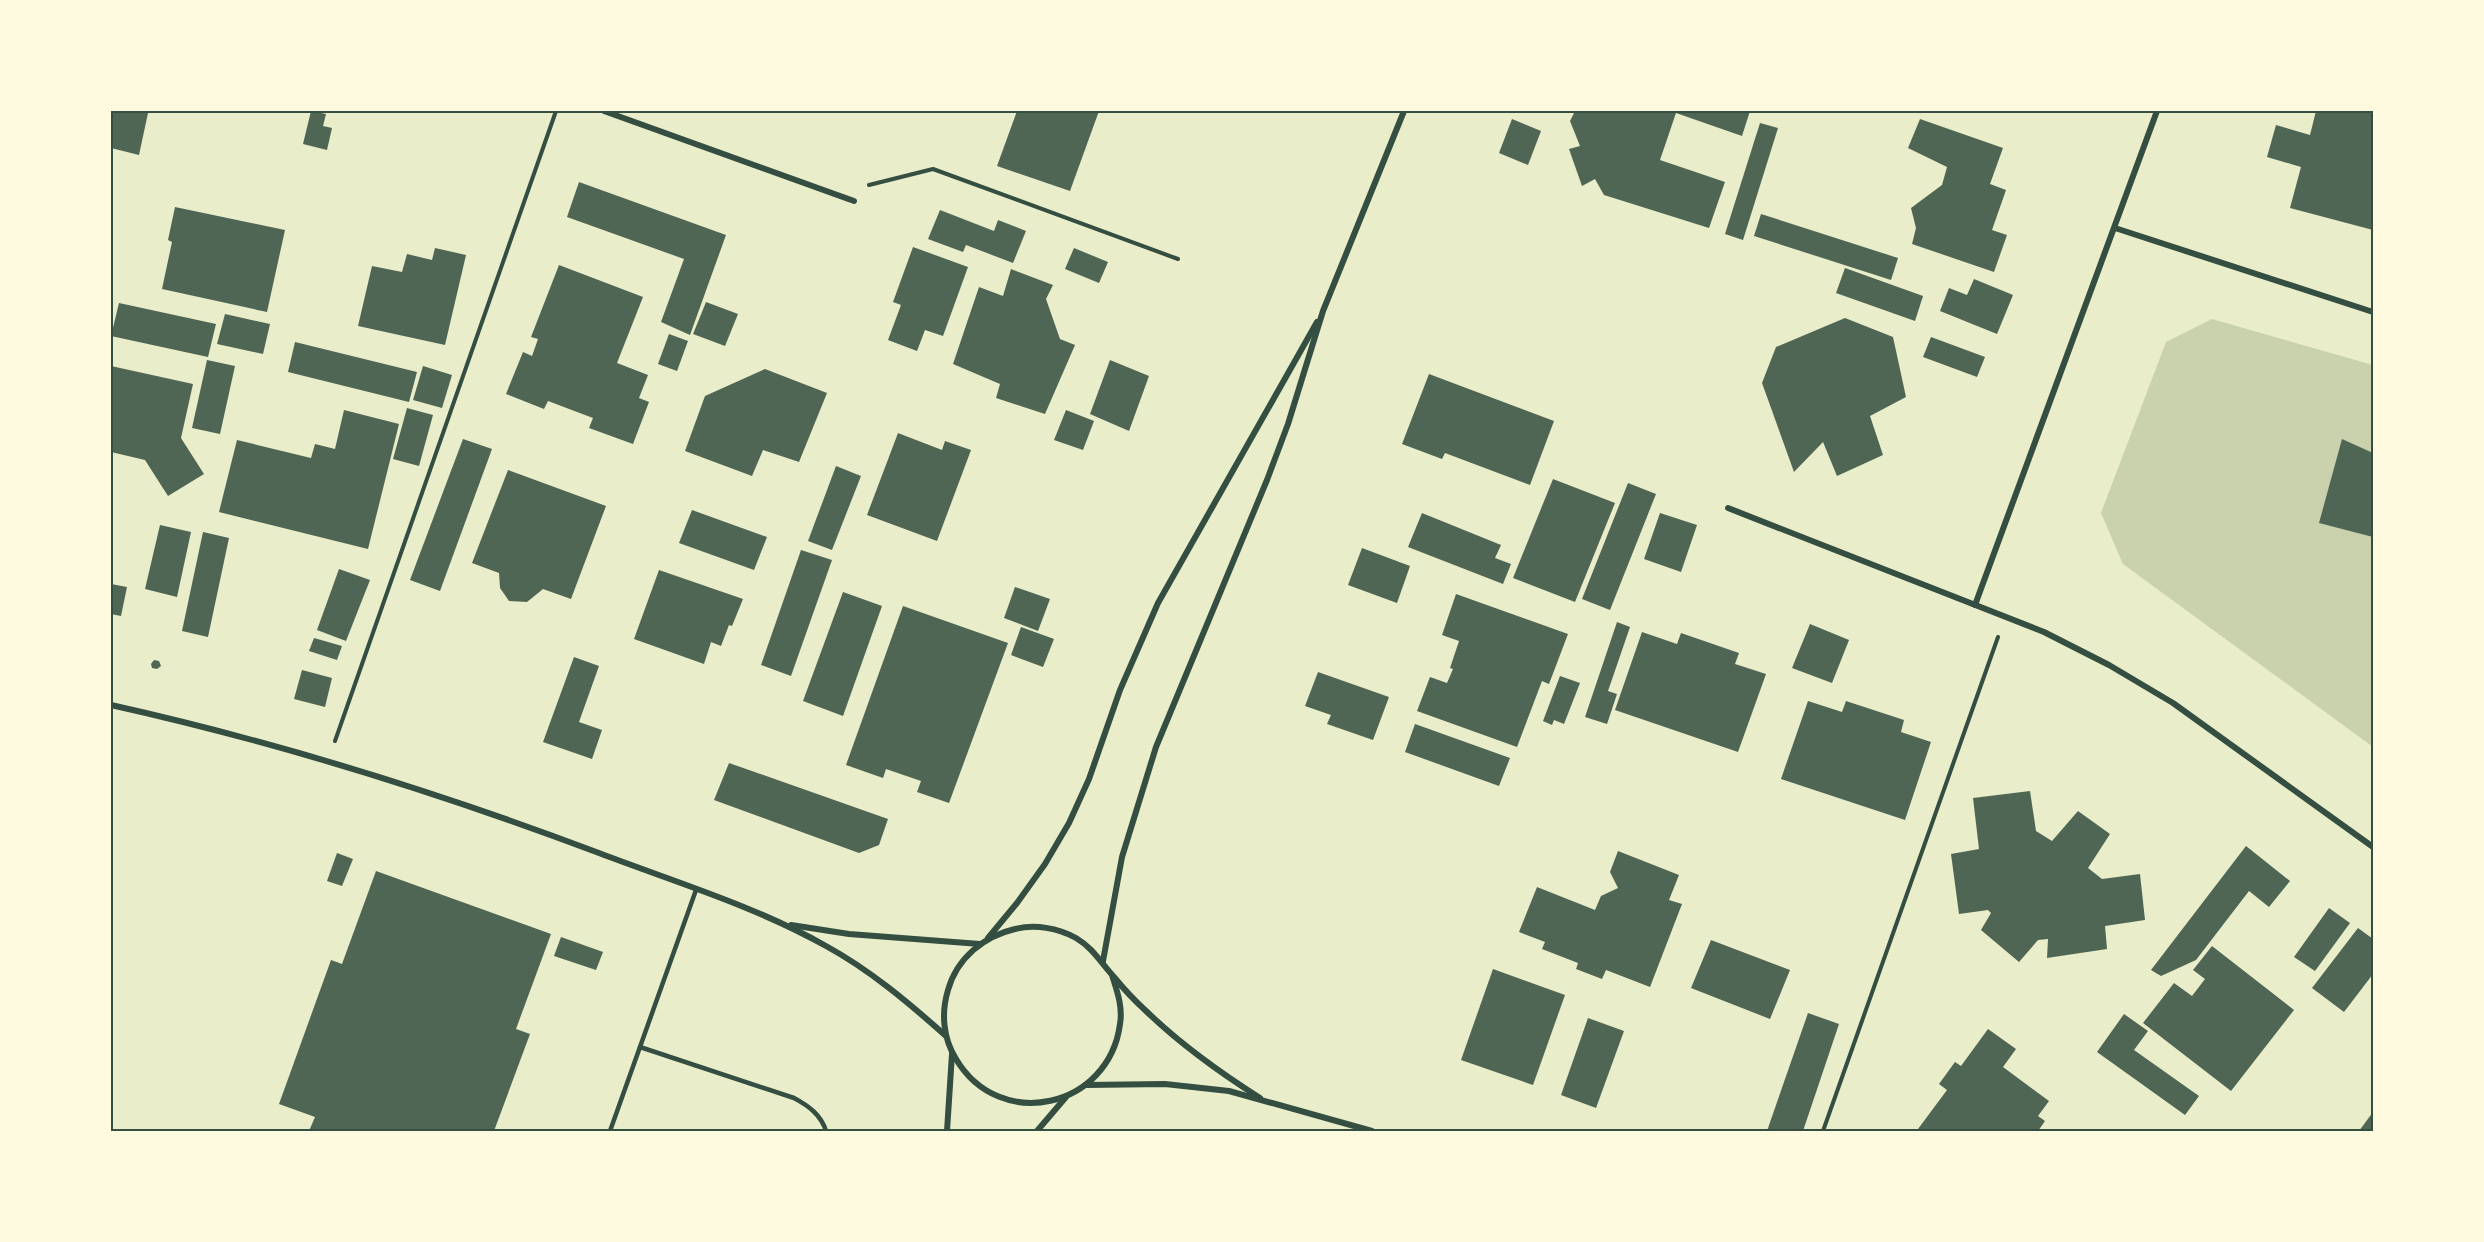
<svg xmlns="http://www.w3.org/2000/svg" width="2484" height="1242" viewBox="0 0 2484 1242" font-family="'Exo 2',sans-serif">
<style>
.green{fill:#cad2ad}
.building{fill:#4f6655}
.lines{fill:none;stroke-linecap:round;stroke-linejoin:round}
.path{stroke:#344e41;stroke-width:4}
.service{stroke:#344e41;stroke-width:4.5}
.minor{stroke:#344e41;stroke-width:6}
.neatline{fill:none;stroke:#344e41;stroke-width:2}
</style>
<rect width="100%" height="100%" fill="#e9edc9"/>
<path class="green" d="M 2212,319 L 2373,365 L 2373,747 L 2123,564 L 2101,513 L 2166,342 Z"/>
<g class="building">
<path d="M 111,111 L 148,113 L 139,155 L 111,148 Z"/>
<path d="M 311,111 L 326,114 L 323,126 L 332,128 L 327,150 L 303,144 Z"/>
<path d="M 1017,111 L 1099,111 L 1070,191 L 997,166 Z"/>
<path d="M 1575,111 L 1750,111 L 1742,136 L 1676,113 L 1660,160 L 1725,182 L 1709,228 L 1604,195 L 1595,179 L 1582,186 L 1569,149 L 1580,146 L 1570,121 Z"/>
<path d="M 2316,111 L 2373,111 L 2373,230 L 2290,208 L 2301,167 L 2267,157 L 2276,125 L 2310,135 Z"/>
<path d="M 1512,119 L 1541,131 L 1528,165 L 1499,153 Z"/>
<path d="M 1920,119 L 2003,148 L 1990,184 L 2006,190 L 1992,230 L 2007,235 L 1994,272 L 1912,244 L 1916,228 L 1911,208 L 1942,185 L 1947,167 L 1908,148 Z"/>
<path d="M 1760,123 L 1778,128 L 1743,240 L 1725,234 Z"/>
<path d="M 579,182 L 726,235 L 690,335 L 661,322 L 684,259 L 567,217 Z"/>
<path d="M 175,207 L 285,230 L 267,312 L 162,289 L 172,242 L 168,240 Z"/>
<path d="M 940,210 L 994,231 L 998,220 L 1026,231 L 1013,263 L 966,245 L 963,252 L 928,239 Z"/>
<path d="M 1761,214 L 1898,258 L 1891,280 L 1754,236 Z"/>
<path d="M 913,247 L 968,267 L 943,336 L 925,330 L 917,351 L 888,340 L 901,305 L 893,302 Z"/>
<path d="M 435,248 L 466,255 L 445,345 L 358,326 L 372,266 L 402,272 L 407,254 L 432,260 Z"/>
<path d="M 1074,248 L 1108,262 L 1099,283 L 1065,269 Z"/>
<path d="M 559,265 L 643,297 L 617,363 L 648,375 L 639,398 L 649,402 L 633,444 L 589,428 L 593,418 L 548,401 L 544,409 L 506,394 L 523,352 L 532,356 L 538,339 L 531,337 Z"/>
<path d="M 1845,268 L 1923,296 L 1915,321 L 1836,293 Z"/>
<path d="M 1011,269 L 1053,285 L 1046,299 L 1060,339 L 1075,345 L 1045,414 L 996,398 L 1000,384 L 953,364 L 979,287 L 1003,296 Z"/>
<path d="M 1974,279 L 2013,295 L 1997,334 L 1940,311 L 1949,288 L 1967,295 Z"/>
<path d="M 706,302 L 738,314 L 725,346 L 693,334 Z"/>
<path d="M 119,303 L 216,324 L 208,357 L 111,336 Z"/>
<path d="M 225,314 L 270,324 L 263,354 L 217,344 Z"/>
<path d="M 1845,318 L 1893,337 L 1906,397 L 1870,416 L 1883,455 L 1837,476 L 1823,442 L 1794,472 L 1762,383 L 1776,347 Z"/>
<path d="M 669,334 L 688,341 L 677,371 L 658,364 Z"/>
<path d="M 1931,337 L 1985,357 L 1977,377 L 1923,357 Z"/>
<path d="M 295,342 L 417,372 L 409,402 L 288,372 Z"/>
<path d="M 207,360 L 235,366 L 220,434 L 192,428 Z"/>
<path d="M 1110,360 L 1149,376 L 1129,431 L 1090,414 Z"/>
<path d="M 111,366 L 193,384 L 181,438 L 204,474 L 168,496 L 145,460 L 111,452 Z"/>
<path d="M 423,366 L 452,375 L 442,408 L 413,400 Z"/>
<path d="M 765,369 L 827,393 L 799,462 L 763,450 L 752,476 L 685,451 L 705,396 Z"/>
<path d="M 1429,374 L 1554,421 L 1530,485 L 1445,453 L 1442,459 L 1402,444 Z"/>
<path d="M 407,408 L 433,415 L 419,466 L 393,459 Z"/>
<path d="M 344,410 L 399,424 L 368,549 L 219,512 L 237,440 L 311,458 L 315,444 L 335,449 Z"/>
<path d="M 1066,410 L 1094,421 L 1083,450 L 1054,440 Z"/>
<path d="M 898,433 L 942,450 L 945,441 L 971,450 L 937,541 L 867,515 Z"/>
<path d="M 463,439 L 492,449 L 440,591 L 410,580 Z"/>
<path d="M 2342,439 L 2373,453 L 2373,537 L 2319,523 Z"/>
<path d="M 836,466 L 861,476 L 832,550 L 808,541 Z"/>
<path d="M 508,470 L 606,506 L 571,599 L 543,589 L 527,602 L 509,601 L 500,588 L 499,573 L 472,563 Z"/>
<path d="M 1553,479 L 1615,503 L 1575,602 L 1513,578 Z"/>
<path d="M 1628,483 L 1656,494 L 1610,610 L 1582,599 Z"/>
<path d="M 692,510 L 767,537 L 754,570 L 679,543 Z"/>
<path d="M 1422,513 L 1501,545 L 1495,558 L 1511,564 L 1503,584 L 1408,547 Z"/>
<path d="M 1660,513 L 1697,525 L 1681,572 L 1644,559 Z"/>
<path d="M 160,525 L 191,532 L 177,597 L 145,589 Z"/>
<path d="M 203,532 L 229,538 L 208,637 L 182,631 Z"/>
<path d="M 1362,548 L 1410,566 L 1397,603 L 1348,585 Z"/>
<path d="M 801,550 L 832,560 L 791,676 L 761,665 Z"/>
<path d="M 339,569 L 370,580 L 346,641 L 317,630 Z"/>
<path d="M 659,570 L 743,599 L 732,626 L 729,625 L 721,646 L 711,642 L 704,664 L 634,639 Z"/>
<path d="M 111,584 L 127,587 L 121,616 L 111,614 Z"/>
<path d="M 1015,587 L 1050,599 L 1038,631 L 1004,618 Z"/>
<path d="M 843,592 L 882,606 L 843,716 L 803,701 Z"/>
<path d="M 1456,594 L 1568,634 L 1549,684 L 1542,681 L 1517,747 L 1417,711 L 1430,677 L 1447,683 L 1453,669 L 1450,668 L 1459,641 L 1442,635 Z"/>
<path d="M 903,606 L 1008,643 L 949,803 L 917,792 L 921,781 L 886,769 L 883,778 L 846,765 Z"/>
<path d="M 1617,622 L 1630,627 L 1608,691 L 1617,694 L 1607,724 L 1585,717 Z"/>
<path d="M 1810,624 L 1849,640 L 1832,683 L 1792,668 Z"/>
<path d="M 1021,627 L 1054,639 L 1043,667 L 1011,655 Z"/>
<path d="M 1642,632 L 1677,644 L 1681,633 L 1739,653 L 1735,664 L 1766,674 L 1738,752 L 1615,710 Z"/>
<path d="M 314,638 L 342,646 L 337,660 L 309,651 Z"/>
<path d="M 574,657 L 599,666 L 579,722 L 602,730 L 592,759 L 543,742 Z"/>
<path d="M 154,660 L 159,661 L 161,666 L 157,669 L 152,668 L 151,664 Z"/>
<path d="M 302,670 L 332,678 L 325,707 L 294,699 Z"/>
<path d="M 1318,672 L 1389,697 L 1373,740 L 1327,724 L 1331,715 L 1305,706 Z"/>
<path d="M 1560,676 L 1580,683 L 1564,724 L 1554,720 L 1552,725 L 1543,721 Z"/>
<path d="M 1808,701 L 1842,712 L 1846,701 L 1904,720 L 1901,732 L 1931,742 L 1905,820 L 1781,779 Z"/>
<path d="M 1415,724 L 1510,758 L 1499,786 L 1405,752 Z"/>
<path d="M 729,763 L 888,819 L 879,845 L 859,853 L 714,800 Z"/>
<path d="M 2030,791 L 2036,831 L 2052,841 L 2078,811 L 2110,834 L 2088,868 L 2102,879 L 2140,874 L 2145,920 L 2105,926 L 2107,949 L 2047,958 L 2048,939 L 2038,940 L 2019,962 L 1981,930 L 1991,913 L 1988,910 L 1959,914 L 1951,854 L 1979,849 L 1973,798 Z"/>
<path d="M 2246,846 L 2290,881 L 2269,907 L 2249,891 L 2196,960 L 2161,976 L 2151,970 Z"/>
<path d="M 1618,851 L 1679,875 L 1669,900 L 1682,904 L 1650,987 L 1606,970 L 1602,979 L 1576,969 L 1578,963 L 1542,949 L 1545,942 L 1519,932 L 1537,887 L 1595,910 L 1601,896 L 1618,888 L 1610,872 Z"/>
<path d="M 337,853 L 353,859 L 342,886 L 327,881 Z"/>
<path d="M 376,871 L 551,934 L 516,1029 L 530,1034 L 494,1131 L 309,1131 L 315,1117 L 279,1104 L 331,960 L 342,964 Z"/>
<path d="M 2329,908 L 2350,923 L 2315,971 L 2294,957 Z"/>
<path d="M 2358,928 L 2373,939 L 2373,974 L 2344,1012 L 2312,988 Z"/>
<path d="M 561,937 L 603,952 L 596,970 L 554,956 Z"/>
<path d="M 1711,940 L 1790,970 L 1770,1019 L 1691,988 Z"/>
<path d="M 2212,946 L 2294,1010 L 2231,1091 L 2143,1023 L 2174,983 L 2192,996 L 2205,979 L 2193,970 Z"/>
<path d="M 1493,969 L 1565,995 L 1533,1085 L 1461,1060 Z"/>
<path d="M 1808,1013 L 1839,1024 L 1803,1131 L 1767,1131 Z"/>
<path d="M 2124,1014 L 2148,1031 L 2134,1050 L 2199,1096 L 2185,1115 L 2097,1052 Z"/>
<path d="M 1588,1018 L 1624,1031 L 1596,1108 L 1561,1095 Z"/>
<path d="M 1988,1029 L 2016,1049 L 2003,1067 L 2049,1101 L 2038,1116 L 2045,1121 L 2038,1131 L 1921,1131 L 1918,1129 L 1947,1090 L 1939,1084 L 1955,1062 L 1961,1066 Z"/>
<path d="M 2373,1112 L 2373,1131 L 2359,1131 Z"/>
</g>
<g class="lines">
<g class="path">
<path d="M 869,185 L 933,169 L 1178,259"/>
<path d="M 335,741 L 556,111"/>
<path d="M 1823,1131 L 1998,637"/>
</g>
<g class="service">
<path d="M 640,1047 L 794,1098 C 809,1106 821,1115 826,1131"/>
<path d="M 610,1131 L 696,890"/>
</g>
<g class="minor">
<path d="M 604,111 L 854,201"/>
<path d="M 2115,228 L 2373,312"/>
<path d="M 1728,508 L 2044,632 L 2109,665 L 2173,703 L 2373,847"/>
<path d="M 1975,605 L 2157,111"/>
<path d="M 111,705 C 277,742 440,793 599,853 C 675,882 755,906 826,946 C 870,970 909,1003 946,1036"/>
<path d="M 791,925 L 849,934 L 980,944"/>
<path d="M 988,938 L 1017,903 L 1045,864 L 1069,823 L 1089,779 L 1120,690 L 1158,603 L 1317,322"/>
<path d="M 1103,961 L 1122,857 L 1156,747 L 1267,480 L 1288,424 L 1323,311 L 1404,111"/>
<path d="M 1112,975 C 1117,991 1123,1007 1120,1024 C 1109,1108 1000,1133 956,1059 C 943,1038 941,1013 948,990 C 957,958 984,936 1015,929 C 1035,924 1058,928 1076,938 C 1093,948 1101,963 1114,977 C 1123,988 1134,1000 1145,1010 C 1180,1044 1219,1072 1260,1098"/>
<path d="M 1086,1085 L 1165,1084 L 1229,1091 L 1372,1131"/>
<path d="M 947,1131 L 952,1054"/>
<path d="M 1037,1131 L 1066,1097"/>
</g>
</g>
<rect width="2484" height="1242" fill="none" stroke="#fefae0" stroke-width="225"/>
<rect x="112" y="112" width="2260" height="1018" class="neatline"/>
</svg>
